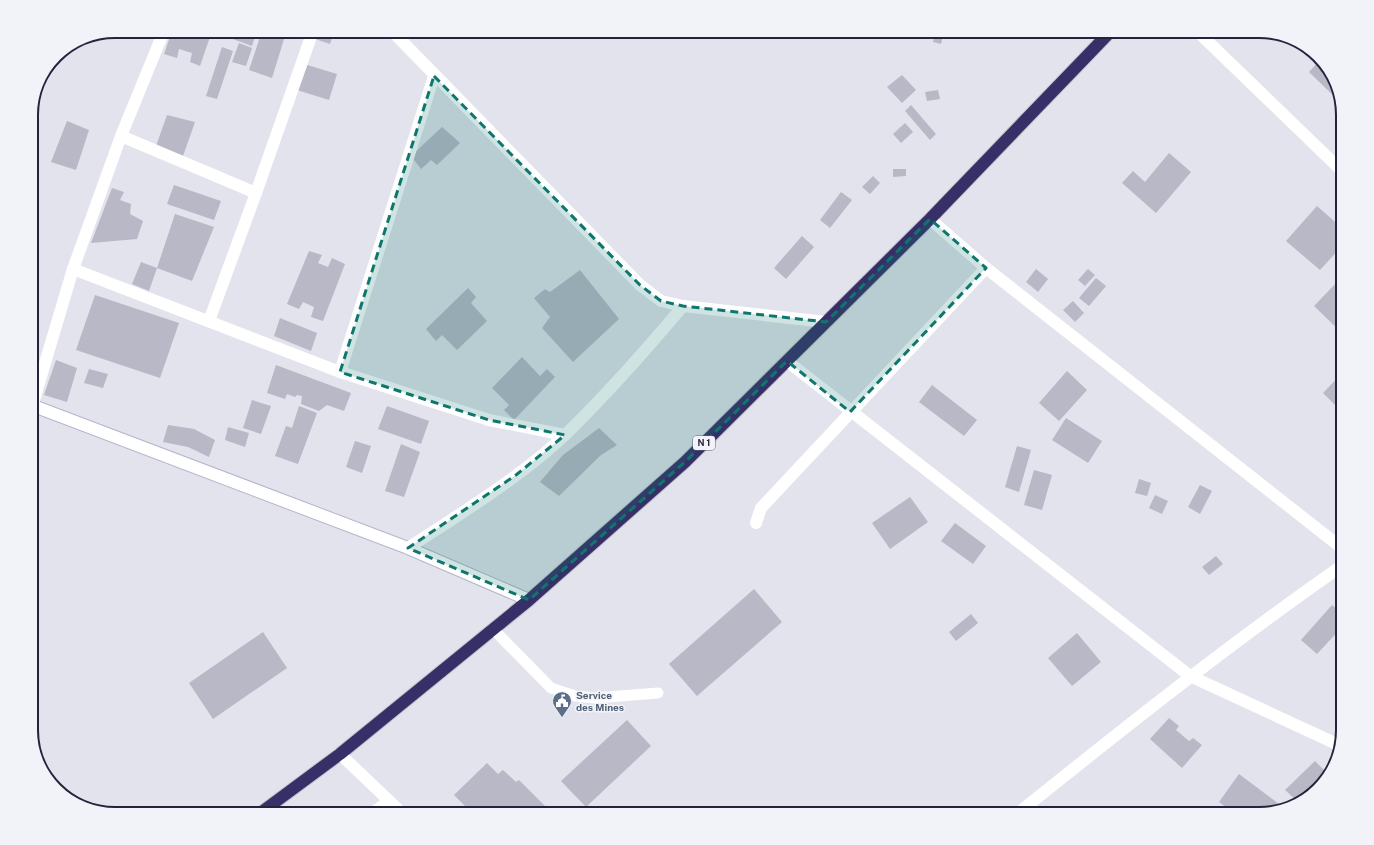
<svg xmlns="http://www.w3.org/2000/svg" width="1374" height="845" viewBox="0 0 1374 845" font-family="'Public Sans',sans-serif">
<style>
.building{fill:#b8b8c6}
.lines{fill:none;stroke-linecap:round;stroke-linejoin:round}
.secondary-casing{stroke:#b5b5cb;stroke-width:14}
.highway-casing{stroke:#c2c1c8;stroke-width:14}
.lane{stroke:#fff;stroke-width:11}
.street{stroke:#fff;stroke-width:12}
.secondary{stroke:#fff;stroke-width:12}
.highway{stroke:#372f68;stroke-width:12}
.marked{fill:#0f766e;fill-opacity:0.2;stroke:#0f766e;stroke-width:3;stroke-dasharray:8 5;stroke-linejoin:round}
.labels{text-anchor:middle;stroke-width:3;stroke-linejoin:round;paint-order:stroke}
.shield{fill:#f2f3f8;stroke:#626174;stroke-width:1}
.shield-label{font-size:9px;font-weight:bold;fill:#24223c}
.service-label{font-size:10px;font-weight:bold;fill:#4e5e75;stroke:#f2f3f8;text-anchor:start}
.rim{fill:none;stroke:#24223c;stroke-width:2}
</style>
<rect width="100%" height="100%" fill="#e2e3ec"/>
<g class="building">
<path d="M 172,31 L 212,31 L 200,66 L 190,62 L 192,53 L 179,49 L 177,58 L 164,54 Z"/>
<path d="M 232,31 L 251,31 L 256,33 L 252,46 L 230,38 Z"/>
<path d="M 262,31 L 285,36 L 272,78 L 249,70 Z"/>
<path d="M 318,31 L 334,31 L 330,44 L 315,39 Z"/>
<path d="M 935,33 L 943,35 L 941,44 L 933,42 Z"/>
<path d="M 239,43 L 252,48 L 246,66 L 232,62 Z"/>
<path d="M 222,47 L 233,51 L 217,99 L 206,96 Z"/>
<path d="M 1319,61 L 1332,73 L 1341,103 L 1309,72 Z"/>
<path d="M 304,64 L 337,74 L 329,100 L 297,90 Z"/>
<path d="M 902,75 L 916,90 L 902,103 L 887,87 Z"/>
<path d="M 938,90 L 940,99 L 927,101 L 925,92 Z"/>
<path d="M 911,105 L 936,134 L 930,140 L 905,111 Z"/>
<path d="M 167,115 L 195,122 L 183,156 L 156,146 Z"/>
<path d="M 67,121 L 89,130 L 76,170 L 51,162 Z"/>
<path d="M 905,123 L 913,132 L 901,143 L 893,134 Z"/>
<path d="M 442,127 L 460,143 L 437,165 L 431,160 L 421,169 L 411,156 Z"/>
<path d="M 1169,153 L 1191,172 L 1156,213 L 1122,183 L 1133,171 L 1145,182 Z"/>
<path d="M 893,169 L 906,169 L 906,176 L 893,177 Z"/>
<path d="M 873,176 L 880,183 L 870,194 L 862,187 Z"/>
<path d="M 174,185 L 221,201 L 214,220 L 167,204 Z"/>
<path d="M 112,188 L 124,192 L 120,200 L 131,204 L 130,214 L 143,221 L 137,239 L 91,243 Z"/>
<path d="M 841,192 L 852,200 L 830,228 L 820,220 Z"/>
<path d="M 1317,206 L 1343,229 L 1343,245 L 1320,270 L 1286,241 Z"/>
<path d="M 175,214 L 214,227 L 192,281 L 157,268 Z"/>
<path d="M 802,236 L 814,247 L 786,279 L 774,268 Z"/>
<path d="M 309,251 L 322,255 L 318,263 L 328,267 L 332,258 L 345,264 L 323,321 L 311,317 L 314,307 L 303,302 L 299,309 L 287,304 Z"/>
<path d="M 141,262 L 157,268 L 149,291 L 132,284 Z"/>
<path d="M 1036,269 L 1048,279 L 1038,292 L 1026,282 Z"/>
<path d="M 1088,269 L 1095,275 L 1085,286 L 1078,280 Z"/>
<path d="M 580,270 L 619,319 L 573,362 L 542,328 L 550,317 L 534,298 L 545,289 L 550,292 Z"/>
<path d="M 1343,276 L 1343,334 L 1314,306 Z"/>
<path d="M 1096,278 L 1106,286 L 1089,306 L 1079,298 Z"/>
<path d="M 468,288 L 476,297 L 471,303 L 487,321 L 457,350 L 442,335 L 436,341 L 426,329 Z"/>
<path d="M 95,295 L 179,323 L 160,378 L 76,350 Z"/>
<path d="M 1073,301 L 1084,313 L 1075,322 L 1063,310 Z"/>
<path d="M 280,318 L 317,333 L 311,351 L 274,336 Z"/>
<path d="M 522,357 L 540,376 L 547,369 L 555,377 L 514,420 L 504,410 L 509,405 L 492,388 Z"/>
<path d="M 56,360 L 77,368 L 67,402 L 44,395 Z"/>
<path d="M 276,365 L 351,393 L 344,411 L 327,405 L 319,411 L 301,404 L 302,396 L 297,395 L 295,397 L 287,394 L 285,399 L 267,393 Z"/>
<path d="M 89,369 L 108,374 L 103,388 L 84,383 Z"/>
<path d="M 1067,371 L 1087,390 L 1059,421 L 1039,403 Z"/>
<path d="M 1343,372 L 1343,413 L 1323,393 Z"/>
<path d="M 932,385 L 977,420 L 964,436 L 919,402 Z"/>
<path d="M 252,400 L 271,406 L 261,434 L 243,428 Z"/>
<path d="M 299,406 L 317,413 L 298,464 L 275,456 L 286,426 L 292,428 Z"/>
<path d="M 387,406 L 429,421 L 421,444 L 378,429 Z"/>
<path d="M 1066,418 L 1102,441 L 1088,463 L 1052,440 Z"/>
<path d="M 168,425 L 194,429 L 215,440 L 209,457 L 188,447 L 163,442 Z"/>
<path d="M 228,427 L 249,433 L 245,447 L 225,440 Z"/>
<path d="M 599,428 L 617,445 L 601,455 L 559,496 L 540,482 L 563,455 Z"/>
<path d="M 355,441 L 371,446 L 362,473 L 346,467 Z"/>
<path d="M 401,444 L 420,452 L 404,497 L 385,491 Z"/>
<path d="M 1017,446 L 1031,450 L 1019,492 L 1005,487 Z"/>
<path d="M 1034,470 L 1052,475 L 1042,510 L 1024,505 Z"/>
<path d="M 1139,479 L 1151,483 L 1147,496 L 1135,493 Z"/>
<path d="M 1200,485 L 1212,491 L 1200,514 L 1188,507 Z"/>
<path d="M 1155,495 L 1168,501 L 1162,514 L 1149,508 Z"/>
<path d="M 910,497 L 928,522 L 890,549 L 872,523 Z"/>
<path d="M 955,523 L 986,546 L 973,564 L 941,541 Z"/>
<path d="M 1216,556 L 1223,564 L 1209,575 L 1202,567 Z"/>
<path d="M 754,589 L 782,622 L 697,696 L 669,664 Z"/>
<path d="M 1332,605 L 1343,615 L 1343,626 L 1317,654 L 1301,640 Z"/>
<path d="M 971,614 L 978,623 L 956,641 L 949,632 Z"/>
<path d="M 263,632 L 287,668 L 213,719 L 189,683 Z"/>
<path d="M 1077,633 L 1101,662 L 1072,686 L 1048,658 Z"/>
<path d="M 1169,718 L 1179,726 L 1176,730 L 1189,741 L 1193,738 L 1202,745 L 1182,768 L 1150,739 Z"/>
<path d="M 627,720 L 651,746 L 586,807 L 561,781 Z"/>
<path d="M 1315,761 L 1329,775 L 1299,803 L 1285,790 Z"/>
<path d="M 487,763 L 498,774 L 503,770 L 516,782 L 519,780 L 553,814 L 473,814 L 454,795 Z"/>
<path d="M 1239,774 L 1279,804 L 1275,810 L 1259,814 L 1235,814 L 1219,802 Z"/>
</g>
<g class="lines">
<g class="secondary-casing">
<path id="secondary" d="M 31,405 L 408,548 L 529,600"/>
</g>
<g class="highway-casing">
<path id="highway" d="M 259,814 L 340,754 L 529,600 L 685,462 L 930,219 L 1111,31"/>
</g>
<path class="lane" d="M 493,629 L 551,688 L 575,696 L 595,698 L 658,693"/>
<g class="street">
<path d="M 392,31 L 640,285 L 661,301 L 683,306 L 826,322"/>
<path d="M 1197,31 L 1343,172"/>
<path d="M 121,136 L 256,193"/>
<path d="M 930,219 L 986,268 L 1343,549"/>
<path d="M 73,269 L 340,372 L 489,420 L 565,435"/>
<path d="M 209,321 L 256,193 L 313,31"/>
<path d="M 787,361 L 1190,676 L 1339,745"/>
<path d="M 340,372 L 434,76"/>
<path d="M 31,410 L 73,269 L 121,136 L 164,31"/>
<path d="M 756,523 L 761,508 L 986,268"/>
<path d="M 408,548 C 460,514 521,477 566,434 C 607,394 646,350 683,306"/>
<path d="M 340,754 L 403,814"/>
<path d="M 371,814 L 389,801"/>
<path d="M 1017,814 C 1124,728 1231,643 1343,565"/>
</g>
<use href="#secondary" class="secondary"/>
<use href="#highway" class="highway"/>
</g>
<path class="marked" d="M 434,76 L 640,285 L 661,301 L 683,306 L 826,322 L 930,219 L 986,268 L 850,412 L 787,361 L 685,462 L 529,600 L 408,548 L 516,475 L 565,435 L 489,420 L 340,372 Z"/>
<defs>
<g id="civic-pin" transform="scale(1)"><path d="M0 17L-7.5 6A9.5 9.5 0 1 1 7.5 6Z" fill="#5c6f8a" stroke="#f2f3f8"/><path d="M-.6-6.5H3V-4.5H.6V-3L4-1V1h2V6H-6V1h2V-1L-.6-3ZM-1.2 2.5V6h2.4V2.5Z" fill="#fff"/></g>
</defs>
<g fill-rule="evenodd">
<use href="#civic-pin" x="562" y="701"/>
</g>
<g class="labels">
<rect class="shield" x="693" y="436" width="22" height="14" rx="3"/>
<g class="shield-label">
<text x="704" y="446">N 1</text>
</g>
<g class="service-label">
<text x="576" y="699">Service<tspan x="576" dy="12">des Mines</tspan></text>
</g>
</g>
<path d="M0 0H1374V845H0ZM115 38H1259A77 77 0 0 1 1336 115V730A77 77 0 0 1 1259 807H115A77 77 0 0 1 38 730V115A77 77 0 0 1 115 38Z" fill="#f2f3f8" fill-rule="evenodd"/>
<path class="rim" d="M115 38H1259A77 77 0 0 1 1336 115V730A77 77 0 0 1 1259 807H115A77 77 0 0 1 38 730V115A77 77 0 0 1 115 38Z"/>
</svg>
